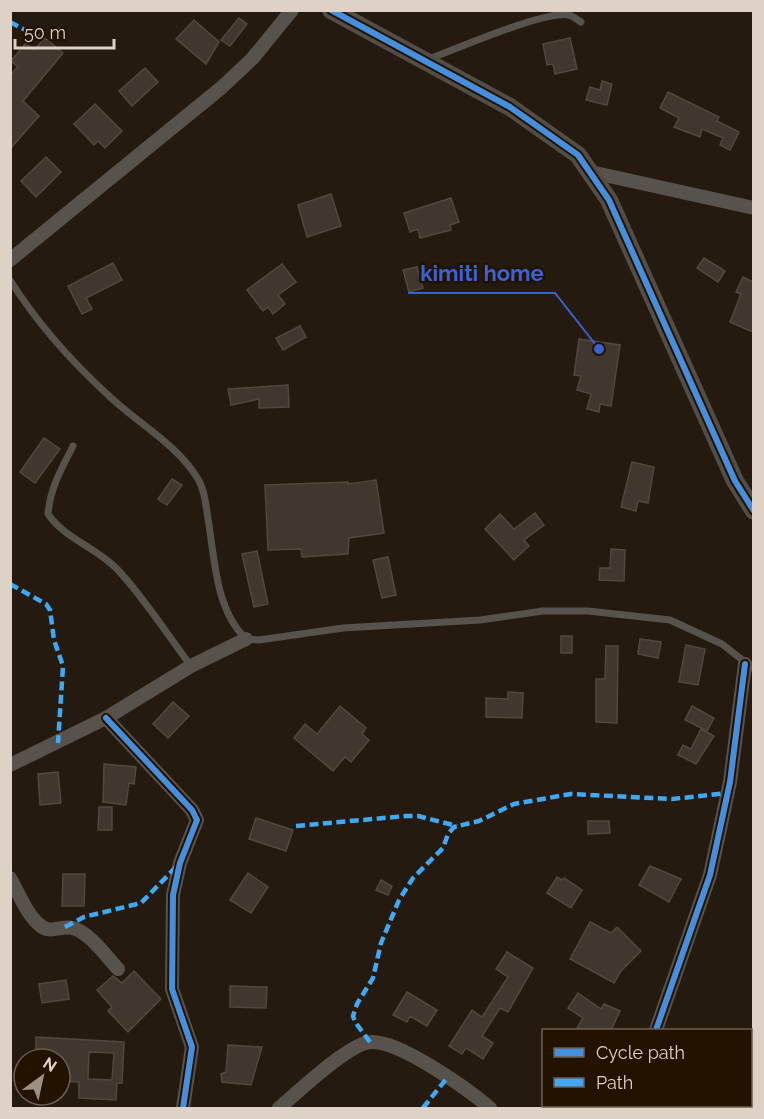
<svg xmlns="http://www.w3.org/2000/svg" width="764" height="1119" viewBox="0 0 764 1119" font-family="Raleway,sans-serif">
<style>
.building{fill:#40372e;stroke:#51483f;stroke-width:1.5;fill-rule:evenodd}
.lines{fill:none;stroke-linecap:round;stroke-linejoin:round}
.lane{stroke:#58524c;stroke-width:7}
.street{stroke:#58524c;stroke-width:14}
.secondary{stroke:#534d47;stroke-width:18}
.quiet{stroke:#3fa9f5;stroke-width:4.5;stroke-dasharray:9 4.5;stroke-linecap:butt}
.cycleway-casing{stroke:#231200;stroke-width:10}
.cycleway{stroke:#468fdf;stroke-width:6}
.leader{fill:none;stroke:#3a62d5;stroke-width:2}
.callout-dot{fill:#3a62d5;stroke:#231200;stroke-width:2}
.callout-label{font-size:22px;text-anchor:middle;font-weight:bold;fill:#3a62d5;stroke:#231200;stroke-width:5;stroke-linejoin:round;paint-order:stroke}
</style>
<rect width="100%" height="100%" fill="#241a0f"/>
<g class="building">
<path d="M 239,18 L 247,24 L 230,46 L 221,40 Z"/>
<path d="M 194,20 L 219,42 L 206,64 L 176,39 Z"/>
<path d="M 45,38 L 63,53 L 23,101 L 39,116 L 10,149 L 10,75 L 18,67 L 11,61 L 26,43 L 34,50 Z"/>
<path d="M 570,38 L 577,69 L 555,74 L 553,64 L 547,65 L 543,44 Z"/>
<path d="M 145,68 L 158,82 L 132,106 L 119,91 Z"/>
<path d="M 602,81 L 612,84 L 607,105 L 586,100 L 590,87 L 600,90 Z"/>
<path d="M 668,92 L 719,117 L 717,121 L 739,132 L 730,150 L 720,145 L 723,138 L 702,129 L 700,137 L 674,127 L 679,118 L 660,108 Z"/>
<path d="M 95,104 L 122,131 L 105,148 L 98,141 L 94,145 L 74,124 Z"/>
<path d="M 46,157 L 61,172 L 36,197 L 21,181 Z"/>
<path d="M 331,194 L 341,226 L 307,237 L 298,205 Z"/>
<path d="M 451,198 L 459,222 L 450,225 L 451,230 L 420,238 L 418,229 L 410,232 L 404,213 Z"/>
<path d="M 704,258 L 725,271 L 718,282 L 697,268 Z"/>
<path d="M 113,263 L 122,280 L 86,298 L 92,309 L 82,314 L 68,286 Z"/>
<path d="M 282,264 L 296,282 L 278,295 L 285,304 L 273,314 L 268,307 L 263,311 L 247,290 Z"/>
<path d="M 417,267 L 423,288 L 409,292 L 403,270 Z"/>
<path d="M 743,277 L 753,282 L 753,332 L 730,322 L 741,294 L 736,292 Z"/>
<path d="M 300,326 L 306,337 L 283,350 L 276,338 Z"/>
<path d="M 579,339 L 620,345 L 611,406 L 600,404 L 599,412 L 587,409 L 591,394 L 577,390 L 581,376 L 574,375 Z"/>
<path d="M 288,385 L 289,407 L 259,408 L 259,399 L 231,405 L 228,389 Z"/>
<path d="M 44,438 L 60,449 L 35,483 L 20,472 Z"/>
<path d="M 632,462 L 654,467 L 648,503 L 638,501 L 636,511 L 621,507 Z"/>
<path d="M 172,479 L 182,485 L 167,505 L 158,499 Z"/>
<path d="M 376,480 L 384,533 L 349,538 L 348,554 L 302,557 L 301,549 L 268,550 L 265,485 L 348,482 L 348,484 Z"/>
<path d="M 535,513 L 544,525 L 524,540 L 529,546 L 514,560 L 485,529 L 500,514 L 514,529 Z"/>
<path d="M 611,549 L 625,550 L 624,581 L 599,580 L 600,568 L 610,568 Z"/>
<path d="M 257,551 L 268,604 L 254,607 L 242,554 Z"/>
<path d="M 388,557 L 396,595 L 382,598 L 373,560 Z"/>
<rect x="561" y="636" width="11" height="17"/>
<path d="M 640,639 L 661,642 L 658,658 L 638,654 Z"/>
<path d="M 686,645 L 705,649 L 698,685 L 679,682 Z"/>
<path d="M 606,646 L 618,646 L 617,723 L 596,722 L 596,679 L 605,679 Z"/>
<path d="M 508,692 L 523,693 L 522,718 L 486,717 L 486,698 L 508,699 Z"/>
<path d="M 173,702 L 189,716 L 168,738 L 153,724 Z"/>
<path d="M 340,706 L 366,728 L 362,734 L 369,740 L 351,762 L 345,757 L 333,771 L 294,738 L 305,724 L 317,734 Z"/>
<path d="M 692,706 L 714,718 L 707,731 L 685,720 Z"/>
<path d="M 701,729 L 714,736 L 696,764 L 678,755 L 683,745 L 691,749 Z"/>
<path d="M 104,764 L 136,767 L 134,784 L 129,783 L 126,805 L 103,802 Z"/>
<path d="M 58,772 L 61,803 L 40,805 L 38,774 Z"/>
<path d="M 99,807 L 112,807 L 112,830 L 98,830 Z"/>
<path d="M 256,818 L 293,830 L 286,851 L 249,839 Z"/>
<path d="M 588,821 L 609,821 L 610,833 L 588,834 Z"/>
<path d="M 650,866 L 681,879 L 669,902 L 639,885 Z"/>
<path d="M 248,873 L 268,887 L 251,913 L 230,900 Z"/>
<path d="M 63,874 L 85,874 L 84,906 L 62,906 Z"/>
<path d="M 557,877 L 562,880 L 564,878 L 582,890 L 571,908 L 547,893 Z"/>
<path d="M 381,880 L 392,886 L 388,895 L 376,890 Z"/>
<path d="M 590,922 L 611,933 L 617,927 L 641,951 L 621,971 L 614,983 L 570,959 Z"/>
<path d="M 507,952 L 533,968 L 508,1012 L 500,1008 L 482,1036 L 493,1043 L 483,1059 L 466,1048 L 462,1054 L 449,1046 L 472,1010 L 482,1017 L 508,977 L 496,969 Z"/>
<path d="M 134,971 L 161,999 L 128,1032 L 108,1011 L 112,1007 L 97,990 L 113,976 L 122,983 Z"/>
<path d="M 66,980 L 69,999 L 42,1003 L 39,984 Z"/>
<path d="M 230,986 L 267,987 L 266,1008 L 230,1007 Z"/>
<path d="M 407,992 L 437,1010 L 427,1026 L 410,1016 L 407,1022 L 393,1015 Z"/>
<path d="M 578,993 L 601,1009 L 604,1004 L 620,1011 L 611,1030 L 576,1030 L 583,1018 L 568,1008 Z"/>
<path d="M 36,1037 L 124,1042 L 122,1083 L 117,1083 L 116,1100 L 79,1098 L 79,1082 L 60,1081 L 60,1059 L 36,1059 ZM 89,1052 L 114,1053 L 112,1080 L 88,1079 Z"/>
<path d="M 228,1045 L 262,1047 L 251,1085 L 222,1082 L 221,1074 L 226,1072 Z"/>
</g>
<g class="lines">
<g class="lane">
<path d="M 427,60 C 453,50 546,10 569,15 C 573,16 577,20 581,22"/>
<path d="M 10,280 C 37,323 71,361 108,395 C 137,423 177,444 198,479 C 205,491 206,506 208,519 C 215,559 215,609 246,639 L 259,640 L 343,628 L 480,620 L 543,611 L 588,611 L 670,620 L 722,644 L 754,669"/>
<path d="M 73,446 C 62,468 50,488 48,514 C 65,539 96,547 117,569 C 143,596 168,636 191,666"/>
</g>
<g class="street">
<path d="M 591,172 L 754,208"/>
<path d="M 10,260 L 221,88 L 252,59 L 292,10"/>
<path d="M 106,718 L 192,810 L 197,820 L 180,863 L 173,895 L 172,989 L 192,1047 L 183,1108"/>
<path d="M 10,765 L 106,718 L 191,666 L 246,639"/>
<path d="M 10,878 C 19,893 27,916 41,926 C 51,934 61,925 73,928 C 90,933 106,956 118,969"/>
<path d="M 656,1030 L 710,875 L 730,782 L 745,664"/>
<path d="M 279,1108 C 297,1093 349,1043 371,1042 C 399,1040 469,1090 490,1108"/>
<path d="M 630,1108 L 631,1106"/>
</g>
<path class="secondary" d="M 331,10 L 510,107 L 578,155 L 609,200 L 735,481 L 754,511"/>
<g class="quiet">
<path d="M 10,22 L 39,37"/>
<path d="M 10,584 L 46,604 L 50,610 L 54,640 L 63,666 L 58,743"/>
<path d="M 296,826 L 406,816 L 418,816 L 457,826"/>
<path d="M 65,927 L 84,917 L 141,903 L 178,865"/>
<path d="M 370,1042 L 355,1022 L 353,1016 L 357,1004 L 373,978 L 381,943 L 399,900 L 413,878 L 443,848 L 448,834 L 454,827 L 479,821 L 514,804 L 571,794 L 672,799 L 728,793"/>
<path d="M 423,1108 L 447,1078"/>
</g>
<g class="cycleway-casing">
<g id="cycleway">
<path d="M 331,10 L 510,107 L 578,155 L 609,200 L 735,481 L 754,511"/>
<path d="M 106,718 L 192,810 L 197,820 L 180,863 L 173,895 L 172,989 L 192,1047 L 183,1108"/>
<path d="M 656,1030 L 710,875 L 730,782 L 745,664"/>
</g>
</g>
<use href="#cycleway" class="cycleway"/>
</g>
<path class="leader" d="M599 349L555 293H408"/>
<circle class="callout-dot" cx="599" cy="349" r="6"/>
<g class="callout-label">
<text x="482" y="281">kimiti home</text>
</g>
<rect width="764" height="1119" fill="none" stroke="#ded1c5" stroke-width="24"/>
<rect x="542" y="1029" width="210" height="78" fill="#231200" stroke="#6e5e4f" stroke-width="1.5"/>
<rect x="554" y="1048" width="30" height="9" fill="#468fdf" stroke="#6e5e4f" stroke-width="1.5"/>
<text x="596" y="1059" font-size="18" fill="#ded1c5">Cycle path</text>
<rect x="554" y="1078" width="30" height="9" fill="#3fa9f5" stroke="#6e5e4f" stroke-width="1.5"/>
<text x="596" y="1089" font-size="18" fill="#ded1c5">Path</text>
<g transform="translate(42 1077) rotate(33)"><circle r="28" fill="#231200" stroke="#6e5e4f" stroke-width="1.5"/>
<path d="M0-4.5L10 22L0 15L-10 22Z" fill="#9d9185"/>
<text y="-9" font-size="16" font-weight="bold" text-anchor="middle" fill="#ded1c5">N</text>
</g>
<path d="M15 39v9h99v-9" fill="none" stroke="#ded1c5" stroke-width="3"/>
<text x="24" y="39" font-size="18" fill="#ded1c5" stroke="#231200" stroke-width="4.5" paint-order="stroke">50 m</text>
</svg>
